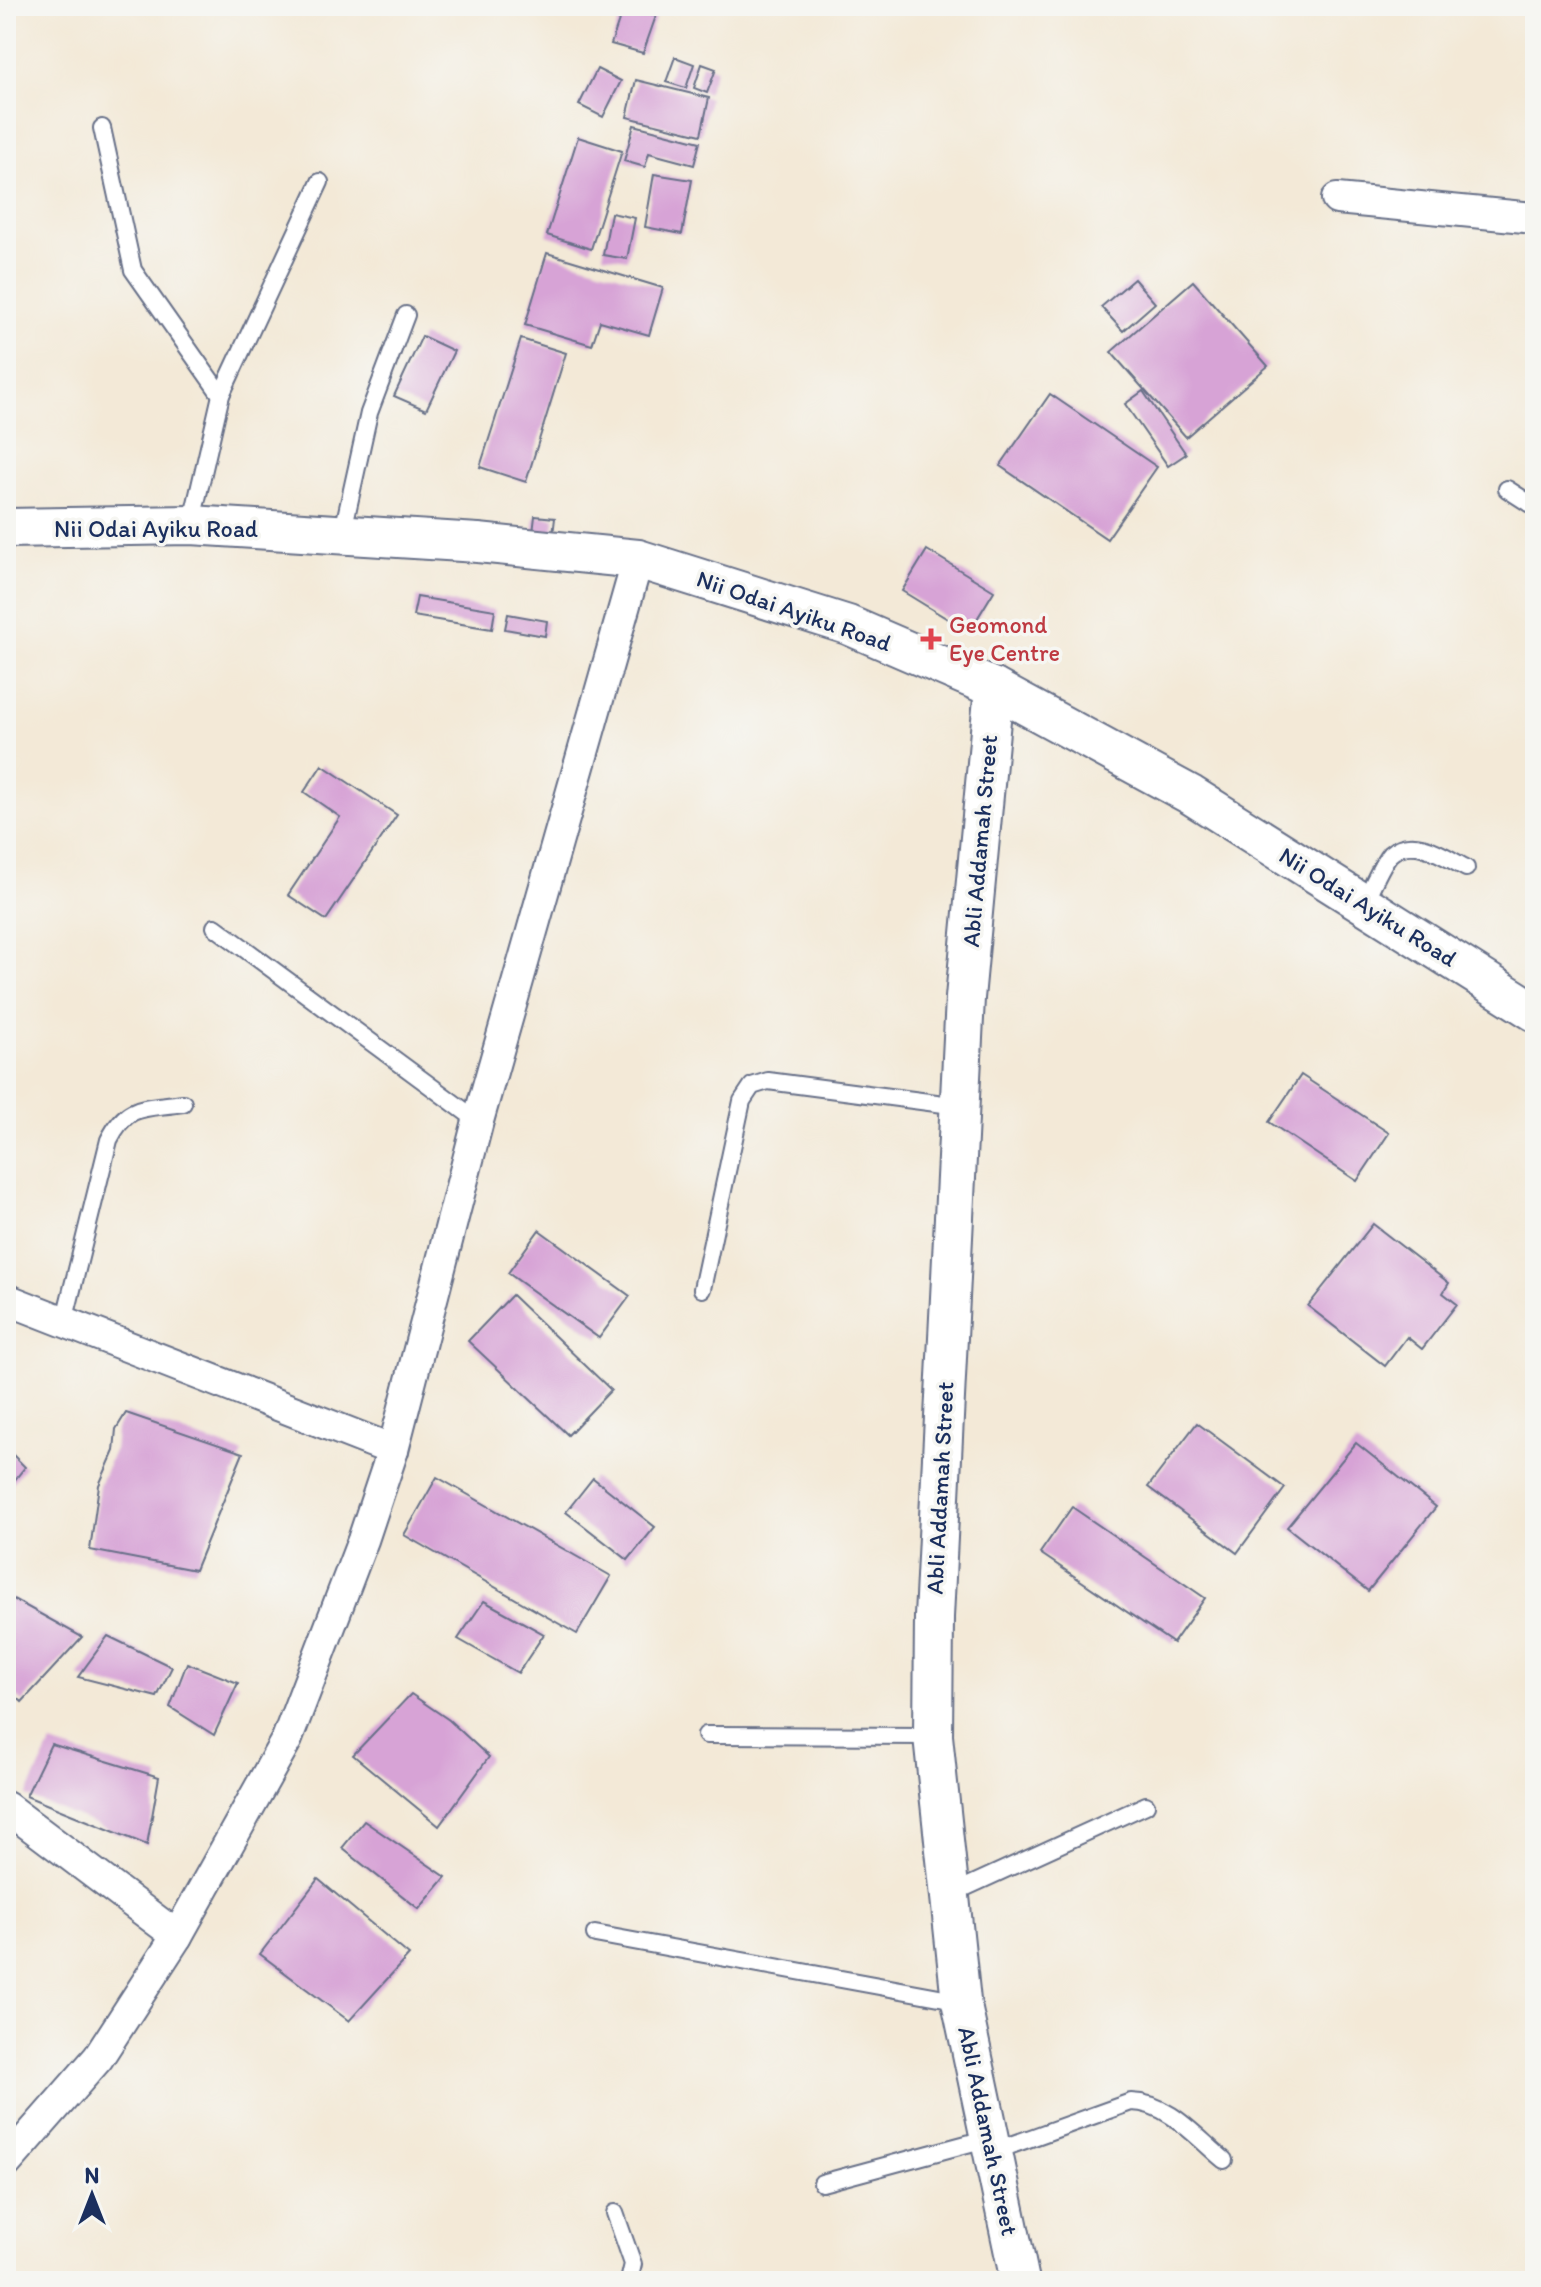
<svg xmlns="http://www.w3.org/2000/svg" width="1541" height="2287" viewBox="0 0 1541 2287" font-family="Itim,sans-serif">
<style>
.building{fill:#d7a3d6}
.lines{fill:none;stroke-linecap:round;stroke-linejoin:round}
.service-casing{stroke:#677088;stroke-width:20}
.minor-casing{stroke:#677088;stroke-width:34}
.tertiary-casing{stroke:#677088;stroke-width:42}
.service{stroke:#fff;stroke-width:16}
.minor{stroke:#fff;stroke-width:30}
.tertiary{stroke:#fff;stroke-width:38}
.health-dot{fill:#e0444e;stroke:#f6f6f2;stroke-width:3}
.labels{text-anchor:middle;stroke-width:7;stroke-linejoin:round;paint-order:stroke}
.street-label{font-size:24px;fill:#1b2f5e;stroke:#f6f6f2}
.health-label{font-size:24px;fill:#be3a42;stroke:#f6f6f2;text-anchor:start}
</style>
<rect width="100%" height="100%" fill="#f6f6f2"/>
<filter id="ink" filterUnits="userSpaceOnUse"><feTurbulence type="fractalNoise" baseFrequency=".0125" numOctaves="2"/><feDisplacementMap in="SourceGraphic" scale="16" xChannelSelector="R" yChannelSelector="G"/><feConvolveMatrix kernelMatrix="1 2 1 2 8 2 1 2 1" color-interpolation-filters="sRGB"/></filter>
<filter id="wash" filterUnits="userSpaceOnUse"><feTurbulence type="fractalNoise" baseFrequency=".006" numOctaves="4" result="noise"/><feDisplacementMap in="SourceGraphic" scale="32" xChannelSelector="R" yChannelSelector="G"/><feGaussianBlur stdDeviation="1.8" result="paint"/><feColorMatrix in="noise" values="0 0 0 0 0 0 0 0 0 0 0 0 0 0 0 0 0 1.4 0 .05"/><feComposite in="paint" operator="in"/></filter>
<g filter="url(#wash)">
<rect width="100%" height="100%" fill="#f3e9d7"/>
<g id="blocks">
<g class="building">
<path d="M 624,6 L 656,16 L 643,53 L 611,44 Z"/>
<path d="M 675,57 L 694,64 L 686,88 L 666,82 Z"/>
<path d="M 702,64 L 716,69 L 707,93 L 694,88 Z"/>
<path d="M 597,69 L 621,81 L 603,117 L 579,105 Z"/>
<path d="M 636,80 L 709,98 L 701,135 L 627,117 Z"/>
<path d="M 634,125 L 700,142 L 694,165 L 649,153 L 645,167 L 624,161 Z"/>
<path d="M 578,137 L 622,151 L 591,249 L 547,235 Z"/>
<path d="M 654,174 L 692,180 L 682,234 L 645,227 Z"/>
<path d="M 611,213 L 635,218 L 627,259 L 603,255 Z"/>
<path d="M 547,253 L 663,288 L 649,335 L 600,321 L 592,345 L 525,325 Z"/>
<path d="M 1134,279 L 1155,303 L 1123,331 L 1101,307 Z"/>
<path d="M 1193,281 L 1268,366 L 1186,437 L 1111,352 Z"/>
<path d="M 422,336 L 454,351 L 426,410 L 394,396 Z"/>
<path d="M 521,339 L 566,353 L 526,482 L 480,467 Z"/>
<path d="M 1143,391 L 1186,454 L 1168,466 L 1125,404 Z"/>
<path d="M 1050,394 L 1157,467 L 1107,539 L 1000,466 Z"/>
<path d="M 535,516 L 555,518 L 553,535 L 533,533 Z"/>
<path d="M 927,550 L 994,591 L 969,632 L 902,591 Z"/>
<path d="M 417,597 L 495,610 L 492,629 L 413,616 Z"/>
<path d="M 508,614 L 547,621 L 545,636 L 505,629 Z"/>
<path d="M 322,765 L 397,815 L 326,920 L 288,895 L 340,817 L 304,792 Z"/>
<path d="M 1301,1075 L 1389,1133 L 1357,1181 L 1269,1122 Z"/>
<path d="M 1373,1224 L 1449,1283 L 1443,1293 L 1457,1304 L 1422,1349 L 1407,1337 L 1385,1366 L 1308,1306 Z"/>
<path d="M 539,1230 L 630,1296 L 599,1338 L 508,1273 Z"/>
<path d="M 512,1295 L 611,1390 L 568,1435 L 468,1341 Z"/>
<path d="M 126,1413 L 243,1453 L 195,1570 L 90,1550 L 99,1485 L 114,1451 L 116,1429 Z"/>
<path d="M 1197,1423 L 1285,1488 L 1237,1553 L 1148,1487 Z"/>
<path d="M 1356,1443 L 1436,1507 L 1368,1591 L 1287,1527 Z"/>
<path d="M 6,1448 L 25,1467 L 6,1491 Z"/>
<path d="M 437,1477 L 611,1576 L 577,1634 L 404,1535 Z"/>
<path d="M 593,1478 L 655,1527 L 628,1560 L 566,1512 Z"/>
<path d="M 1072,1507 L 1205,1598 L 1173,1643 L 1040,1553 Z"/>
<path d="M 6,1595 L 82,1637 L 22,1702 L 6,1687 Z"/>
<path d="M 484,1601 L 544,1634 L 518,1673 L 458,1639 Z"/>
<path d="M 108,1636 L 172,1667 L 157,1697 L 78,1677 Z"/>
<path d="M 187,1663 L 238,1683 L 214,1735 L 170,1707 Z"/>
<path d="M 411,1694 L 449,1720 L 489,1757 L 439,1826 L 353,1755 Z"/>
<path d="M 51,1744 L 159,1777 L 147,1845 L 26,1796 Z"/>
<path d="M 364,1821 L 446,1877 L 419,1909 L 342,1848 Z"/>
<path d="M 318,1879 L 409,1955 L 349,2021 L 260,1954 Z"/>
</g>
</g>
</g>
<g filter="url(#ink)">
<use href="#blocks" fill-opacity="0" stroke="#677088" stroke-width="2"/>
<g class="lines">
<g class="service-casing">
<g id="service">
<path d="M 102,128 L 133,270 L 221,395"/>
<path d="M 1507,489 L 1535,507"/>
<path d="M 191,525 L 221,395 L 320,182"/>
<path d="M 342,535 L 369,413 L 406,315"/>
<path d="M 1363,904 C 1370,892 1381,864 1390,854 C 1413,833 1445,857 1466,868"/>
<path d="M 215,927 L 478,1121"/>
<path d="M 702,1289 L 742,1101 L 752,1086 L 768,1081 L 959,1106"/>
<path d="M 64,1322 L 109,1140 C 128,1102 145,1109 183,1103"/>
<path d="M 706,1735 L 933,1736"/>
<path d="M 951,1894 L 1146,1805"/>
<path d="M 595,1934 L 961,2001"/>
<path d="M 992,2152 L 1131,2102 C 1168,2102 1197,2138 1224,2160"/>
<path d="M 822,2183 L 989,2138"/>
<path d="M 615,2213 L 633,2264 L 629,2281"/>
</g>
</g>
<g class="minor-casing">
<g id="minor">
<path d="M 1337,199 L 1535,218"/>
<path d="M 6,1299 L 393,1450"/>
<path d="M 6,1807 L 177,1936"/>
<path d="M 6,2163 L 98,2058 L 177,1936 L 287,1739 L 363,1540 L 393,1450 L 478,1121 L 638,559"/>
</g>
</g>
<g class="tertiary-casing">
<g id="tertiary">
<path d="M 6,528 L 191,525 L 478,543 L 638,559 L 848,625 L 994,688 L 1191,795 L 1535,1012"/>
<path d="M 994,688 L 965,998 L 934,1617 L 933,1736 L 961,2001 L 1020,2281"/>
</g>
</g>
<use href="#service" class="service"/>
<use href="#minor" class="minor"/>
<use href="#tertiary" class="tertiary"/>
</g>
</g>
<path class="health-dot" d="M927 627h8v8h8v8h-8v8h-8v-8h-8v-8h8z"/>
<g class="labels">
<g class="street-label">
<text x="156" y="537">Nii Odai Ayiku Road</text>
<text transform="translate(794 611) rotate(19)" y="8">Nii Odai Ayiku Road</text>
<text transform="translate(980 841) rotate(-85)" y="8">Abli Addamah Street</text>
<text transform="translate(1368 907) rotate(32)" y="8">Nii Odai Ayiku Road</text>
<text transform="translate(940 1488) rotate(-87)" y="8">Abli Addamah Street</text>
<text transform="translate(988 2131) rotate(78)" y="8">Abli Addamah Street</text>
</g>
<g class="health-label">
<text x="949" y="633">Geomond<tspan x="949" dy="28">Eye Centre</tspan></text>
</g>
</g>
<rect width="1541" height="2287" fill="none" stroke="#f6f6f2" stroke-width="32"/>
<g transform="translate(92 2195)" stroke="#f6f6f2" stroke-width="6" paint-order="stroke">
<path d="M0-6L14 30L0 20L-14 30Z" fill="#1b2f5e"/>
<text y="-12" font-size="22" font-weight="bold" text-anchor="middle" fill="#1b2f5e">N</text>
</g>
</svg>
